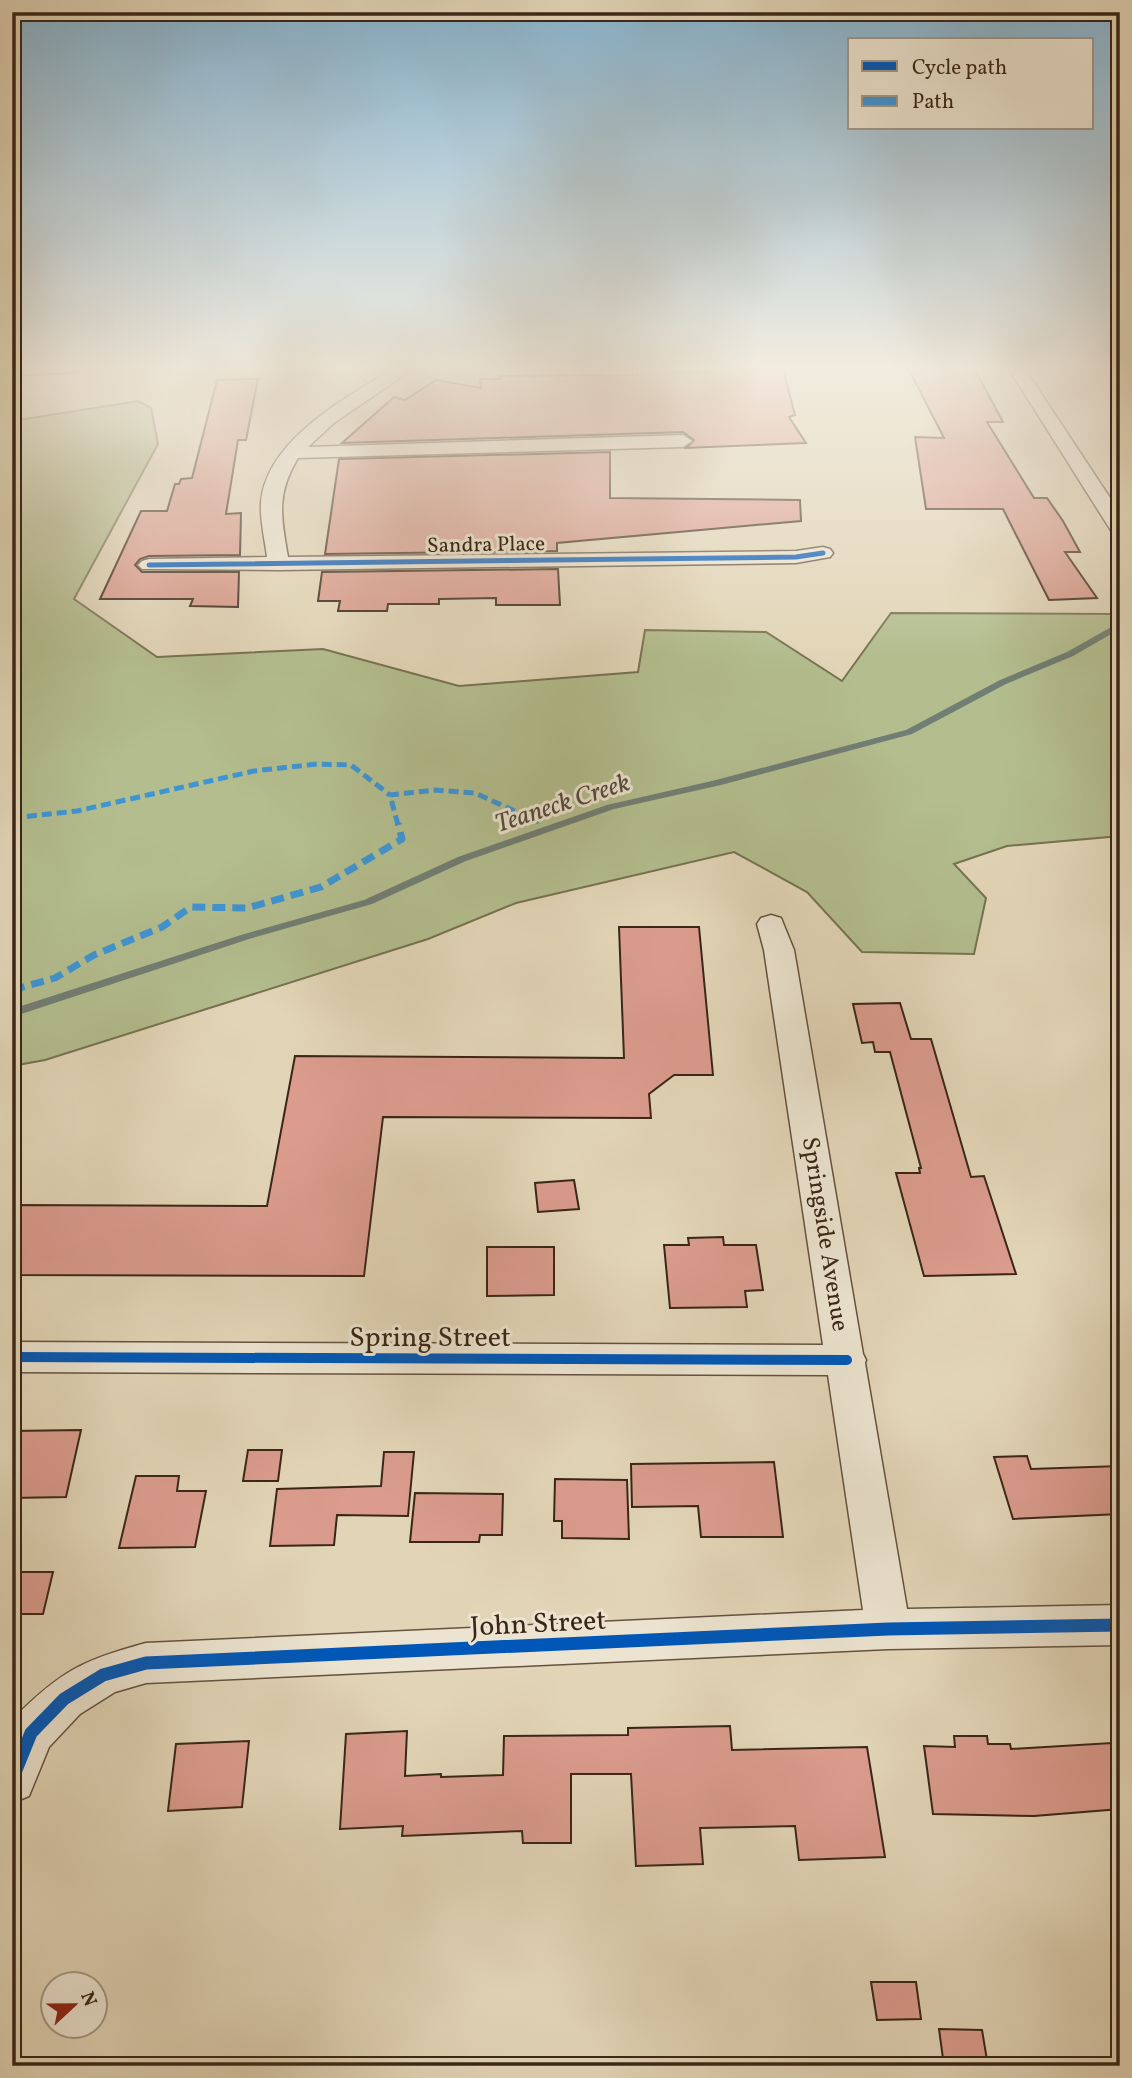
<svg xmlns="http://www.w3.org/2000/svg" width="1132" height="2078" viewBox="0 0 1132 2078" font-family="Vollkorn,serif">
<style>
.green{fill:#b3bd8e;stroke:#767252;stroke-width:2}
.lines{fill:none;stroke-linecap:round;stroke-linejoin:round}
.stream{fill:#717e74;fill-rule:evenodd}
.building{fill:#db9c8e;stroke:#3a2616;stroke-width:2}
.minor-casing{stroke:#64523e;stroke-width:3}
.primary-casing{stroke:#3a2616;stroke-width:4}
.minor{fill:#ece4d0;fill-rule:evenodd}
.primary{fill:#e2d5b7;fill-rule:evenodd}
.quiet-far1{stroke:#3e95d4;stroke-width:5;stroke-dasharray:10 5;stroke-linecap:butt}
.quiet{stroke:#3e95d4;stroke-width:7;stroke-dasharray:13 7;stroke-linecap:butt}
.cycleway-far2-casing{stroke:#ece4d0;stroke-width:8}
.cycleway-far1-casing{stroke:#ece4d0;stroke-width:15}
.cycleway-casing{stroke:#ece4d0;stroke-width:18}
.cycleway-far2{stroke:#0057b8;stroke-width:5}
.cycleway-far1{stroke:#0057b8;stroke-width:10}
.cycleway{stroke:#0057b8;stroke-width:13}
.labels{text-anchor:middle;stroke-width:6;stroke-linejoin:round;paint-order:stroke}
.far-street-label{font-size:21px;fill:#3a2616;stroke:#ece4d0}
.street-label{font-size:24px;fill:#3a2616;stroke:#ece4d0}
.water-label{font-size:26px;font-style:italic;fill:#514a3d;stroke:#ece4d0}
.near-street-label{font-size:28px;fill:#3a2616;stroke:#ece4d0}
</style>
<rect width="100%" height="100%" fill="#e2d5b7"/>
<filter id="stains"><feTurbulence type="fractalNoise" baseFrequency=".00286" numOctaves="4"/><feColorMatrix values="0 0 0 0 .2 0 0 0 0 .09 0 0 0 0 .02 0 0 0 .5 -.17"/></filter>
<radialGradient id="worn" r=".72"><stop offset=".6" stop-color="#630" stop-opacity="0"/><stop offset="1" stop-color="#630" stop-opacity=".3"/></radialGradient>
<path class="green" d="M 138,401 L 151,408 L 158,444 L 74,599 L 157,657 L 323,649 L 459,686 L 638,672 L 645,630 L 766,632 L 842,681 L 891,613 L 1120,614 L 1120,836 L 1007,846 L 954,864 L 986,898 L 974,954 L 862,952 L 807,892 L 734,852 L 516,903 L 428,939 L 45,1060 L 12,1066 L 12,421 Z"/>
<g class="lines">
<path class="stream" d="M 1120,622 L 1120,629 L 1073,656 L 1006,684 L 912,734 L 721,785 L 614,809 L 466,861 L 372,904 L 249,939 L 12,1017 L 12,1009 L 241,935 L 364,900 L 458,857 L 607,805 L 716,780 L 906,730 L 1000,680 L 1067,652 Z"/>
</g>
<g class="building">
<path d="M 635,366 L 670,366 L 672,372 L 783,369 L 795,415 L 789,417 L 806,443 L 686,448 L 694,440 L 683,432 L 342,443 L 394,397 L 405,400 L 436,380 L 481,388 L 480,379 L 500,379 L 499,376 L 638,375 Z"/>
<path d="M 907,366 L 973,366 L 1003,422 L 987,422 L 1034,498 L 1047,498 L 1063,521 L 1080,552 L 1065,552 L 1097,598 L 1049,600 L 1003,509 L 926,509 L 915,437 L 944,438 Z"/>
<path d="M 258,379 L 246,440 L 238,440 L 226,514 L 241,513 L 240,555 L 149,556 L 140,559 L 135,565 L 142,572 L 239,572 L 238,607 L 190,606 L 193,599 L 100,599 L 141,511 L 167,511 L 175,484 L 179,484 L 181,479 L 192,478 L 217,380 Z"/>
<path d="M 610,452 L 610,498 L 800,500 L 801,521 L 557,543 L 557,551 L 325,554 L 339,459 Z"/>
<path d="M 558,569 L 560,605 L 496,605 L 496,598 L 439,599 L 439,604 L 388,604 L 387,611 L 338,611 L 340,601 L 318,601 L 322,572 Z"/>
<path d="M 619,927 L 699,927 L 713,1075 L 674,1075 L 649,1094 L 651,1118 L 383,1117 L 364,1276 L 12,1275 L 12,1205 L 267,1206 L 295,1056 L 624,1058 Z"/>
<path d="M 900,1003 L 911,1039 L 931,1039 L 971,1177 L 984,1176 L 1016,1274 L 924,1276 L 896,1173 L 920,1173 L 919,1168 L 921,1168 L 890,1052 L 875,1052 L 873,1042 L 862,1043 L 853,1004 Z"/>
<path d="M 574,1180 L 579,1209 L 538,1212 L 535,1183 Z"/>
<path d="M 723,1237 L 724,1245 L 756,1245 L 763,1290 L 745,1291 L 747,1307 L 670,1308 L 664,1245 L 689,1245 L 688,1238 Z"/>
<path d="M 487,1247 L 554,1247 L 554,1295 L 487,1296 Z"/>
<path d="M 81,1430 L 66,1497 L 12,1498 L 12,1431 Z"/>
<path d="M 248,1450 L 282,1450 L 278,1481 L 243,1481 Z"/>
<path d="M 384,1452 L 414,1452 L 408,1516 L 337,1515 L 334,1545 L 270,1546 L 277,1489 L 381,1486 Z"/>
<path d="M 1027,1456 L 1031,1469 L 1120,1466 L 1120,1514 L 1013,1519 L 994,1457 Z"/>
<path d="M 774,1462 L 783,1537 L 701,1537 L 698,1506 L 632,1507 L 631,1464 Z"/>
<path d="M 136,1476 L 179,1476 L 177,1491 L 206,1491 L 195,1547 L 119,1548 Z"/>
<path d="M 555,1479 L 627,1480 L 629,1539 L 562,1538 L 562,1521 L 554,1521 Z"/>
<path d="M 415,1493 L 503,1494 L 502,1535 L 480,1535 L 479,1542 L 410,1542 Z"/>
<path d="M 12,1572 L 53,1572 L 43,1614 L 12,1614 Z"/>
<path d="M 730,1726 L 732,1750 L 867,1747 L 885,1857 L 799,1860 L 795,1826 L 700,1828 L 703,1864 L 636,1866 L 631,1774 L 571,1774 L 571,1843 L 523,1843 L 522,1831 L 402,1836 L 403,1826 L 340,1829 L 346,1734 L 407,1731 L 405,1776 L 441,1774 L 441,1777 L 503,1775 L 504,1736 L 628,1735 L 628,1728 Z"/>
<path d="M 954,1736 L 987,1736 L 988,1744 L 1010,1744 L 1011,1749 L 1112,1743 L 1113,1746 L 1120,1745 L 1120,1809 L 1034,1816 L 933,1814 L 924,1746 L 955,1747 Z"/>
<path d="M 249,1741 L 242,1807 L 168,1811 L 176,1744 Z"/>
<path d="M 871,1982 L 916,1982 L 921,2019 L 877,2020 Z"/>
<path d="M 939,2029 L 982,2030 L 988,2066 L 944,2066 Z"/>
</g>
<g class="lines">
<g class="minor-casing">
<g id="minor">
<path d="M 398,366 L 417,366 L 334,423 L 308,447 L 683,435 L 692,441 L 683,447 L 298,458 C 276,494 281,517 288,557 L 796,551 L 823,547 L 830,549 L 833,553 L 830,557 L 796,563 L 279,570 L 142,569 L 138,565 L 142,561 L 149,559 L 267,557 C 265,540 260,521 261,503 C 266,439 349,396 398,366 Z"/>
<path d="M 1007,366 L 1023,366 L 1120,513 L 1120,535 L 1113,533 L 1110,529 Z"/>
<path d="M 771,915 L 781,918 L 794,950 L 863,1354 L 866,1360 L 865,1363 L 907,1609 L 1120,1605 L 1120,1645 L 888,1649 L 146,1683 L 115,1692 L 80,1714 L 49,1747 L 29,1796 L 12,1803 L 14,1718 C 61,1671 83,1660 146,1643 L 863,1610 L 828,1375 L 12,1372 L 12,1342 L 823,1345 L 764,950 L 757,924 L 761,918 Z"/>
</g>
</g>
<g class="primary-casing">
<path id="primary" d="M 12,366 L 83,366 L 80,370 L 73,372 L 12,375 Z"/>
</g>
<use href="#minor" class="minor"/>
<use href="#primary" class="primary"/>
<g class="quiet-far1">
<path d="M 12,818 L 77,811 L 254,771 L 317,764 L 351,765 L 390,795"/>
<path d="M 398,825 L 390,795 L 435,790 L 475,793 L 539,822"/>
</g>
<path class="quiet" d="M 12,990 L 55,978 L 94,955 L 162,927 L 191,907 L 247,908 L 321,887 L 402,839 L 398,823"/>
<g class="cycleway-far2-casing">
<path id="cycleway-far2" d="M 149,565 L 796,557 L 823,553"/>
</g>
<g class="cycleway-far1-casing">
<path id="cycleway-far1" d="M 12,1357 L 847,1360"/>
</g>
<g class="cycleway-casing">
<path id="cycleway" d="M 12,1780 L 31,1733 L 64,1699 L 103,1675 L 146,1663 L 888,1629 L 1120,1625"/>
</g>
<use href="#cycleway-far2" class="cycleway-far2"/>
<use href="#cycleway-far1" class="cycleway-far1"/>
<use href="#cycleway" class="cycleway"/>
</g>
<linearGradient id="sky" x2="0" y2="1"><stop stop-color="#87b6d3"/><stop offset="0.56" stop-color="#f2ecdf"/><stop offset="1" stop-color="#f2ecdf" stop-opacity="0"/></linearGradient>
<rect width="1132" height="657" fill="url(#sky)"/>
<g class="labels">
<g class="far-street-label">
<text transform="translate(486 544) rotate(-1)" y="7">Sandra Place</text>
</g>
<g class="street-label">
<text transform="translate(826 1234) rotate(81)" y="8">Springside Avenue</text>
</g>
<g class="water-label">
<text transform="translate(562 802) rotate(-18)" y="9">Teaneck Creek</text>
</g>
<g class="near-street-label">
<text x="430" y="1346">Spring Street</text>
<text transform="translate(538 1622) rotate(-3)" y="10">John Street</text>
</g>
</g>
<rect width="1132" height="2078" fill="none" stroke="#e2d5b7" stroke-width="42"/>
<rect x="14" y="14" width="1104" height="2050" fill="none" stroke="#3a2616" stroke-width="3.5"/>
<rect x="21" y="21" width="1090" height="2036" fill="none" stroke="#3a2616" stroke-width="2"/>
<rect x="848" y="38" width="245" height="91" fill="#ece4d0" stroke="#a59886" stroke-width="2"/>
<rect x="862" y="61" width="35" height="10" fill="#0057b8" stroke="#a59886" stroke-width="2"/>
<text x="912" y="74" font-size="21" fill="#3a2616">Cycle path</text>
<rect x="862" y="96" width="35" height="10" fill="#3e95d4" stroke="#a59886" stroke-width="2"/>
<text x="912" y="108" font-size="21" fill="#3a2616">Path</text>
<g transform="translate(74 2005) rotate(68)"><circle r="33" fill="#ece4d0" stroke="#a59886" stroke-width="2"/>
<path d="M0-5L12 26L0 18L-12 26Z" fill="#8f2418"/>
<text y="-10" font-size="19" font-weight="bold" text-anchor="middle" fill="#3a2616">N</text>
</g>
<rect width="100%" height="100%" filter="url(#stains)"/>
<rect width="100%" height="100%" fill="url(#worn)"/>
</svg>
